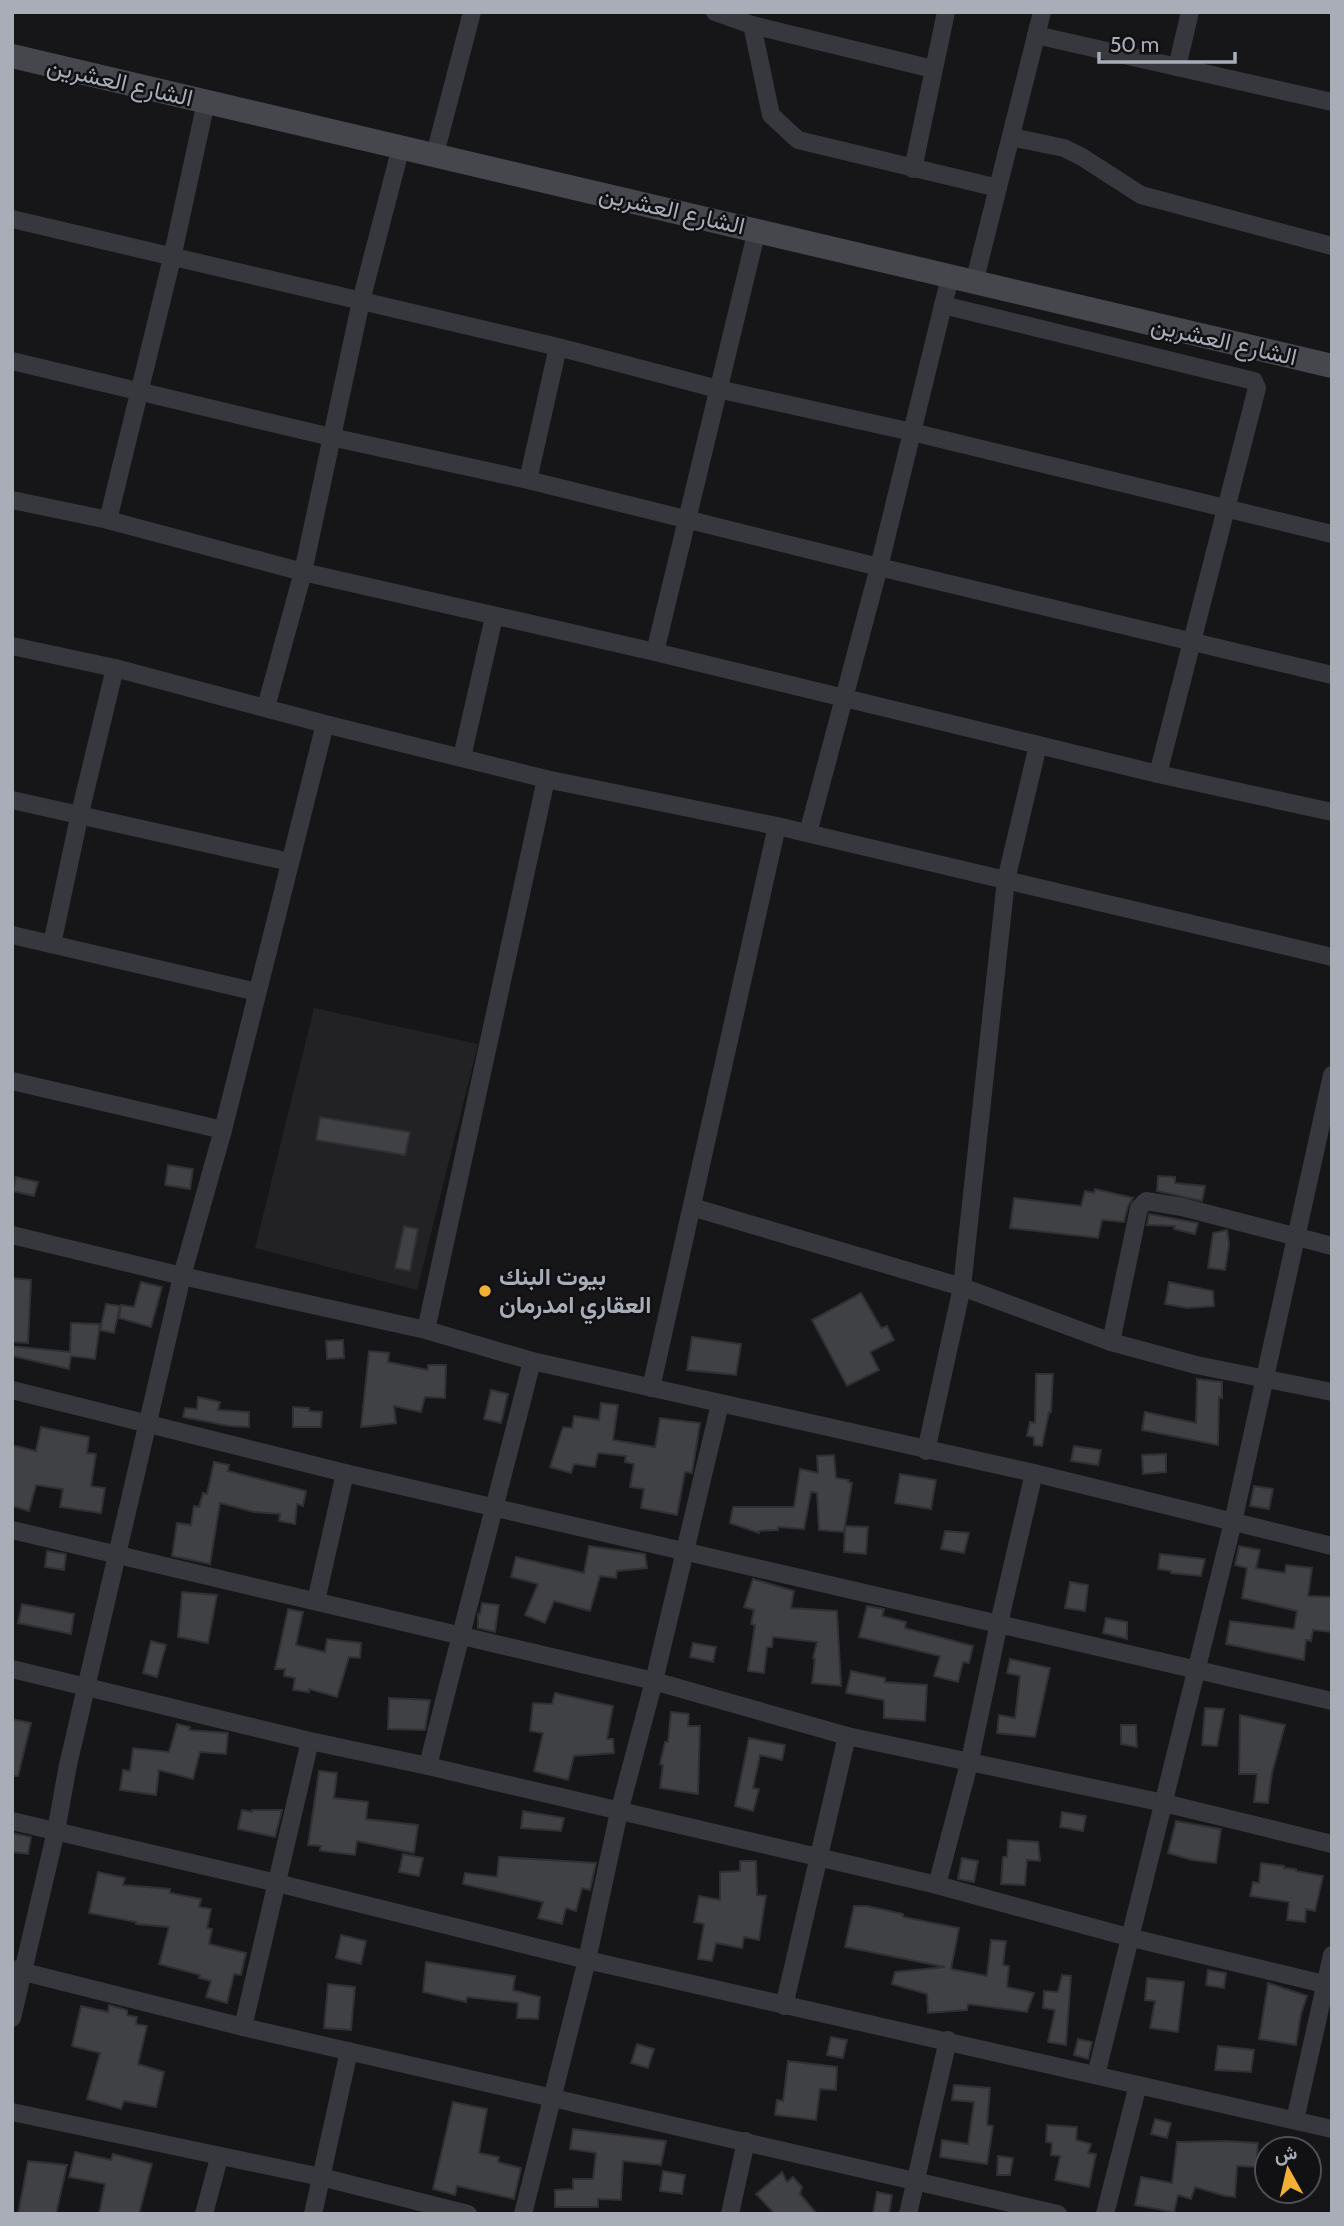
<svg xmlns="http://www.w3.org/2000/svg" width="1344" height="2226" viewBox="0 0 1344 2226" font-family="Cabin,Vazirmatn,sans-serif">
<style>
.built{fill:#222225}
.building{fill:#404145;stroke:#303034;stroke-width:2}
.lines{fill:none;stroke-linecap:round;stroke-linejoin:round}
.street{stroke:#37383d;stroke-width:18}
.secondary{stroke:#45474d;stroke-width:24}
.poi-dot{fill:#f2b134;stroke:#111113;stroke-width:2.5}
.labels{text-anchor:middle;stroke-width:5;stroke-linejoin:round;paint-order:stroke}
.street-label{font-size:24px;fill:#a8adb8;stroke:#111113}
.poi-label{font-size:24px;font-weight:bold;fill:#a8adb8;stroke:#111113;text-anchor:start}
</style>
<rect width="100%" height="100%" fill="#161618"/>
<path class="built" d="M 314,1008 L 478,1044 L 417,1290 L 255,1248 Z"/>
<g class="building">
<path d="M 320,1117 L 410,1132 L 405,1155 L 316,1140 Z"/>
<path d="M 168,1165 L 193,1169 L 190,1189 L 165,1185 Z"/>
<path d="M 1158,1176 L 1175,1177 L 1175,1183 L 1205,1186 L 1202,1201 L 1157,1191 Z"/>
<path d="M 16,1177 L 38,1182 L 34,1196 L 13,1191 Z"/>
<path d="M 1095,1189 L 1133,1198 L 1128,1206 L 1124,1222 L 1102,1220 L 1098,1238 L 1010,1228 L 1014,1198 L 1081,1206 L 1085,1191 L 1094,1193 Z"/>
<path d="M 1149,1214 L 1198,1223 L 1195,1234 L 1174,1229 L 1175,1226 L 1147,1225 Z"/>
<path d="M 404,1226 L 418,1229 L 410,1271 L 395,1268 Z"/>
<path d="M 1227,1230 L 1229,1244 L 1225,1270 L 1208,1268 L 1213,1233 Z"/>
<path d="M 12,1278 L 31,1280 L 28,1343 L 12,1342 Z"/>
<path d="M 141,1282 L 162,1287 L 151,1327 L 119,1318 L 121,1305 L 134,1307 Z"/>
<path d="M 1169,1282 L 1213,1291 L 1214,1306 L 1187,1308 L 1165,1304 Z"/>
<path d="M 861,1293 L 881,1328 L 887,1326 L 894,1340 L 870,1352 L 879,1370 L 847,1386 L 812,1320 Z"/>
<path d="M 106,1304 L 120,1306 L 114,1333 L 100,1330 Z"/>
<path d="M 71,1323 L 100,1324 L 95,1359 L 71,1356 L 69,1369 L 12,1356 L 12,1346 L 70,1352 Z"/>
<path d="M 692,1337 L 741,1344 L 736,1375 L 687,1370 Z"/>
<path d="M 343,1340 L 344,1358 L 327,1359 L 326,1341 Z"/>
<path d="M 369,1351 L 389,1353 L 388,1362 L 428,1370 L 428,1365 L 446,1365 L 445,1398 L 425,1397 L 421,1412 L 394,1406 L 396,1423 L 361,1427 Z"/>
<path d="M 1036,1374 L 1053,1374 L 1051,1412 L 1049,1412 L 1042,1446 L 1034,1445 L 1034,1437 L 1027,1436 L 1030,1422 L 1035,1423 Z"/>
<path d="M 1197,1379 L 1222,1382 L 1222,1398 L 1219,1397 L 1218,1445 L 1142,1430 L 1145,1412 L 1196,1423 Z"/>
<path d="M 491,1390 L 508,1394 L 501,1423 L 484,1419 Z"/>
<path d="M 198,1397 L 220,1402 L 218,1410 L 249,1412 L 249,1427 L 229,1426 L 183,1417 L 185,1408 L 197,1409 Z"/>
<path d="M 601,1403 L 618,1405 L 613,1440 L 655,1447 L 660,1418 L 700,1423 L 692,1473 L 685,1472 L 677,1515 L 641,1508 L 644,1489 L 630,1487 L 634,1464 L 625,1462 L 626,1456 L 598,1453 L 595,1467 L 574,1464 L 571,1473 L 550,1467 L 563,1427 L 572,1428 L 574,1416 L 599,1420 Z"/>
<path d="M 293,1407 L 309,1408 L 309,1411 L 322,1412 L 321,1427 L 293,1427 Z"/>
<path d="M 41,1427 L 89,1437 L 87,1453 L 96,1454 L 91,1486 L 105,1488 L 101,1513 L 60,1507 L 63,1489 L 36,1485 L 29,1511 L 12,1506 L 12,1445 L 36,1451 Z"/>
<path d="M 1074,1446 L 1101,1450 L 1098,1465 L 1071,1461 Z"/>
<path d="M 1166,1454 L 1166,1472 L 1143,1474 L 1142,1455 Z"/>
<path d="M 834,1455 L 836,1478 L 849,1480 L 848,1482 L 852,1483 L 844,1532 L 819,1530 L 817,1493 L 811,1492 L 804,1529 L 778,1527 L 778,1530 L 759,1531 L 759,1533 L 730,1523 L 733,1507 L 794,1507 L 800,1469 L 818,1473 L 817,1456 Z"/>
<path d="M 214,1462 L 229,1465 L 228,1471 L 306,1491 L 303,1506 L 297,1504 L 295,1524 L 279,1521 L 280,1514 L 254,1512 L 220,1503 L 210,1564 L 172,1556 L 177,1523 L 191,1525 L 194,1506 L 199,1507 L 203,1493 L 207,1494 Z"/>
<path d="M 900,1474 L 936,1480 L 931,1509 L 895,1503 Z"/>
<path d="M 1254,1486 L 1273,1489 L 1269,1509 L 1250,1506 Z"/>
<path d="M 845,1526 L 868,1527 L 866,1554 L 844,1552 Z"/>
<path d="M 945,1531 L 969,1533 L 964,1553 L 941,1549 Z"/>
<path d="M 589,1546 L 645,1554 L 647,1568 L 617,1571 L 616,1578 L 600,1576 L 590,1611 L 554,1601 L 545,1623 L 525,1615 L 538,1584 L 511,1577 L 516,1557 L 584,1573 Z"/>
<path d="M 1239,1546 L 1260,1550 L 1256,1568 L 1285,1573 L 1286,1565 L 1312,1568 L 1308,1596 L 1332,1597 L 1332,1632 L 1313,1630 L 1311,1641 L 1306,1640 L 1304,1660 L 1226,1644 L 1230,1621 L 1294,1629 L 1297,1611 L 1242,1598 L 1247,1568 L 1235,1565 Z"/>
<path d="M 47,1551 L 66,1554 L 64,1570 L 45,1567 Z"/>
<path d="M 1160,1554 L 1205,1559 L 1201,1576 L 1171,1573 L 1171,1571 L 1158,1569 Z"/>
<path d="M 753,1579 L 794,1591 L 791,1608 L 837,1611 L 841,1686 L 812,1683 L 815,1659 L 813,1658 L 817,1642 L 773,1637 L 772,1647 L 767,1647 L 764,1673 L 748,1671 L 755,1625 L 751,1624 L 754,1610 L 744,1607 Z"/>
<path d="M 1070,1582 L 1088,1585 L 1085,1611 L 1065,1608 Z"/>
<path d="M 182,1592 L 217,1595 L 208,1643 L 178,1637 Z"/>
<path d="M 482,1603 L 499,1605 L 495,1632 L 478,1628 L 478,1614 L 480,1614 Z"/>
<path d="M 22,1604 L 74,1614 L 71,1634 L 18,1623 Z"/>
<path d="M 867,1606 L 884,1609 L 882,1616 L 906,1622 L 905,1628 L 973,1646 L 969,1663 L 963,1662 L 958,1682 L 934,1676 L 940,1656 L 859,1637 Z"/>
<path d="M 288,1609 L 303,1612 L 296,1645 L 325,1652 L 327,1639 L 361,1643 L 360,1658 L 349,1657 L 337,1697 L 309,1689 L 309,1692 L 293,1690 L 295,1678 L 284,1676 L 285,1669 L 275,1669 Z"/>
<path d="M 1106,1618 L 1127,1622 L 1127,1639 L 1103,1633 Z"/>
<path d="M 151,1641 L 166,1645 L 157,1677 L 143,1673 Z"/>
<path d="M 693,1643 L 716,1647 L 713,1662 L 690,1657 Z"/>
<path d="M 1010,1659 L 1050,1668 L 1035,1737 L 997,1733 L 999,1715 L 1015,1718 L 1020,1676 L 1007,1673 Z"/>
<path d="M 851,1671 L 885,1678 L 885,1682 L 927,1685 L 925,1721 L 884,1718 L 884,1700 L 846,1693 Z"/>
<path d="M 555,1693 L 613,1706 L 607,1739 L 613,1739 L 614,1753 L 574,1756 L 568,1780 L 534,1771 L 543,1733 L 530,1731 L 533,1703 L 552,1704 Z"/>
<path d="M 389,1698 L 430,1700 L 425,1730 L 388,1729 Z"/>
<path d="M 1205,1708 L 1224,1709 L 1217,1746 L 1202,1745 Z"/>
<path d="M 671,1712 L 689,1714 L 688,1726 L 700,1726 L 698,1794 L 660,1788 L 663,1765 L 660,1764 L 665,1742 L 668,1742 Z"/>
<path d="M 1240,1715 L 1285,1725 L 1272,1773 L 1268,1803 L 1254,1802 L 1257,1774 L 1239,1774 Z"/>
<path d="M 12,1719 L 31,1723 L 18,1776 L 12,1776 Z"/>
<path d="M 177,1724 L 190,1727 L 189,1730 L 228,1733 L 226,1754 L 200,1752 L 193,1779 L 159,1770 L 156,1795 L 120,1790 L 123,1770 L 130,1771 L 133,1748 L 169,1752 Z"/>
<path d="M 1121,1725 L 1136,1725 L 1137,1747 L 1121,1744 Z"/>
<path d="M 749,1738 L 785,1745 L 782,1760 L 760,1755 L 753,1788 L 759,1789 L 753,1811 L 735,1806 Z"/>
<path d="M 319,1771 L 337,1773 L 334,1798 L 368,1802 L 366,1819 L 418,1825 L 414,1853 L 357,1841 L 355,1855 L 320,1851 L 321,1846 L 308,1845 Z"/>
<path d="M 242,1810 L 252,1812 L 252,1810 L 282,1810 L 275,1837 L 238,1829 Z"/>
<path d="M 523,1811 L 564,1818 L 561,1831 L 521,1828 Z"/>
<path d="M 1062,1812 L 1086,1816 L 1083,1831 L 1060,1827 Z"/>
<path d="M 1176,1821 L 1221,1829 L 1216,1863 L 1192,1860 L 1168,1853 Z"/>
<path d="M 12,1833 L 31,1837 L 28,1854 L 12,1852 Z"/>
<path d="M 1008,1840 L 1038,1842 L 1040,1861 L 1027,1860 L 1025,1885 L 1001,1884 L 1003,1857 L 1007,1857 Z"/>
<path d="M 403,1854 L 423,1858 L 419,1876 L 399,1872 Z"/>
<path d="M 499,1857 L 596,1863 L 590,1890 L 582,1888 L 576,1911 L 566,1908 L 562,1924 L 538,1918 L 543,1902 L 463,1884 L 465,1873 L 497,1877 Z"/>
<path d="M 962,1858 L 978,1861 L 974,1882 L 958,1879 Z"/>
<path d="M 740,1861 L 756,1861 L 757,1895 L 766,1896 L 759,1940 L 744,1937 L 742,1948 L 716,1943 L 712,1961 L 698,1959 L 704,1924 L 694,1922 L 699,1896 L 720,1900 L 720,1872 L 740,1871 Z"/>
<path d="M 1261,1863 L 1284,1866 L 1284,1868 L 1296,1869 L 1296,1871 L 1323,1876 L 1315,1911 L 1306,1909 L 1305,1922 L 1287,1920 L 1289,1902 L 1250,1896 L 1253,1882 L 1259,1883 Z"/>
<path d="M 98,1872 L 125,1878 L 123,1885 L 170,1889 L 170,1893 L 201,1899 L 199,1907 L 211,1909 L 207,1928 L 212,1929 L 209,1944 L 246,1953 L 241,1975 L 234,1974 L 227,2003 L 206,1997 L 211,1981 L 199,1978 L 200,1975 L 159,1964 L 169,1927 L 136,1924 L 136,1922 L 89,1913 Z"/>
<path d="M 854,1906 L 867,1906 L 903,1914 L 903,1917 L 959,1928 L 951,1969 L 987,1976 L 991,1940 L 1006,1941 L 1003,1965 L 1009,1966 L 1007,1987 L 1034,1993 L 1027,2012 L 968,2004 L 967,2010 L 928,2013 L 927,1994 L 892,1984 L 895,1972 L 945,1967 L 845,1947 Z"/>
<path d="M 341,1935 L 366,1941 L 361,1964 L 336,1958 Z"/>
<path d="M 426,1962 L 515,1976 L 513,1990 L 540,1997 L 538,2019 L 517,2018 L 518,2003 L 467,1997 L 466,2002 L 423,1992 Z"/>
<path d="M 1208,1970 L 1226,1973 L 1224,1988 L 1206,1985 Z"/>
<path d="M 1062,1975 L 1071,1976 L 1066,2045 L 1048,2042 L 1055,2010 L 1043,2008 L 1044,1991 L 1058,1992 Z"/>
<path d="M 1147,1978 L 1184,1982 L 1178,2032 L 1150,2028 L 1155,2001 L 1145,2000 Z"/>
<path d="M 1268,1983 L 1307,1996 L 1301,2014 L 1296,2045 L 1259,2039 Z"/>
<path d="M 328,1984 L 355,1987 L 351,2030 L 324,2028 Z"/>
<path d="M 109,2005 L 127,2010 L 127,2015 L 137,2017 L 136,2024 L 147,2026 L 138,2064 L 164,2072 L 156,2107 L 124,2101 L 121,2109 L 87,2099 L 100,2053 L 72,2046 L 81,2006 L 108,2012 Z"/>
<path d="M 831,2037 L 847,2040 L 843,2058 L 827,2055 Z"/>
<path d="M 1078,2039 L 1092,2042 L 1088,2059 L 1074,2055 Z"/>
<path d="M 637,2044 L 654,2049 L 648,2068 L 631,2063 Z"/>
<path d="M 1218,2046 L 1254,2050 L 1251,2072 L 1215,2070 Z"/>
<path d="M 788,2061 L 837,2067 L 836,2090 L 820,2089 L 816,2120 L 775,2115 L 777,2100 L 783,2101 Z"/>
<path d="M 954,2085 L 990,2088 L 987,2125 L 993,2126 L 987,2164 L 940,2157 L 942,2140 L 968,2144 L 974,2102 L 952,2100 Z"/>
<path d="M 453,2102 L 487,2109 L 479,2153 L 499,2157 L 498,2162 L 521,2168 L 514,2199 L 457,2186 L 455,2195 L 433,2189 Z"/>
<path d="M 1155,2119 L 1171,2123 L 1167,2138 L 1151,2134 Z"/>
<path d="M 1047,2125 L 1077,2127 L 1076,2140 L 1091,2144 L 1088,2153 L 1096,2154 L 1089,2187 L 1055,2180 L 1060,2156 L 1051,2155 L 1052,2143 L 1046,2142 Z"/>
<path d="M 573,2129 L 666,2141 L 661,2165 L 623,2161 L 621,2200 L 598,2199 L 598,2207 L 555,2207 L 555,2190 L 573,2189 L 573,2179 L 593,2179 L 596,2153 L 570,2149 Z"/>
<path d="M 1225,2141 L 1258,2143 L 1256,2167 L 1237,2166 L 1235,2197 L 1225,2196 L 1195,2187 L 1191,2199 L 1178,2195 L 1174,2212 L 1135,2205 L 1141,2177 L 1172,2183 L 1177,2142 Z"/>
<path d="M 75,2152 L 111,2160 L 113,2154 L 152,2164 L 139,2214 L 99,2214 L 105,2184 L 69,2177 Z"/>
<path d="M 998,2156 L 1013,2158 L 1010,2175 L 997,2175 Z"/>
<path d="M 28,2161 L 67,2165 L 56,2214 L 18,2214 Z"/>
<path d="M 663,2171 L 685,2175 L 682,2194 L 660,2191 Z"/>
<path d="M 782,2172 L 787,2182 L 793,2177 L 802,2187 L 800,2194 L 817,2214 L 775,2214 L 756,2194 Z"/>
<path d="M 877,2192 L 892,2195 L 889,2214 L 873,2214 Z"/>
</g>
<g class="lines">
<g class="street">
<path d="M 715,12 L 752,25 L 933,69"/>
<path d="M 752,25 L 771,115 L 798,140 L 998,188"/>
<path d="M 1036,35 L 1332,102"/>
<path d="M 1177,67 L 1190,12"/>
<path d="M 1011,137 L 1064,148 L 1082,157 L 1141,195 L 1332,246"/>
<path d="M 435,154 L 472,12"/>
<path d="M 913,169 L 946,12"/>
<path d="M 12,219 L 558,347 L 718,389 L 912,432 L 1332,534"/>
<path d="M 974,283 L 1042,12"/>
<path d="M 943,305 L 1254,381 L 1257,388 L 1158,774"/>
<path d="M 12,361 L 331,437 L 528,480 L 879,567 L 1332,675"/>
<path d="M 528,480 L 558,347"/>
<path d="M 12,500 L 108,520 L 303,572 L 655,652 L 1158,774 L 1332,812"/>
<path d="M 108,520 L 172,258 L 206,102"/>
<path d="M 12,646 L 115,668 L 325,724 L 546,779 L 777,826 L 1332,957"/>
<path d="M 655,652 L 757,230"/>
<path d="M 266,707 L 303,572 L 361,301 L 401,147"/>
<path d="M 462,757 L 494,617"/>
<path d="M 12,800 L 290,862"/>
<path d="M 808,833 L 879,567 L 950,277"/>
<path d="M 12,935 L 257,992"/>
<path d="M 52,944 L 80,813 L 115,668"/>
<path d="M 12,1081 L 223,1130"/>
<path d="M 692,1207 L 962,1287 L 1111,1342 L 1196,1365 L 1332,1392"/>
<path d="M 12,1235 L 182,1276 L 426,1330 L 532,1361 L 1034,1473 L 1332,1546"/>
<path d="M 426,1330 L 546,779"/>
<path d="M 1111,1342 L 1139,1208 L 1146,1201 L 1182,1207 L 1332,1246"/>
<path d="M 651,1388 L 777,826"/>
<path d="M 12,1390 L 345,1473 L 1332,1701"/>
<path d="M 926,1451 L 962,1287 L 1006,880 L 1038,745"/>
<path d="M 12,1530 L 654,1681 L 847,1736 L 1164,1803 L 1332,1844"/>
<path d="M 316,1601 L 345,1473"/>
<path d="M 12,1669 L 310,1741 L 428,1766 L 937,1885 L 1128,1937 L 1332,1986"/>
<path d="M 428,1766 C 461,1630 498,1496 532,1361"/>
<path d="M 12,1821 L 277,1883 L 587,1960 L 1332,2129"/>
<path d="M 937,1885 L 970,1760 L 999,1623 L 1034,1473"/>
<path d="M 12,1969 L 243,2027 L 1058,2214"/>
<path d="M 784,2006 L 847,1736"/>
<path d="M 12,2018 L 56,1831 L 68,1765 L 182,1276 L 223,1130 L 325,724"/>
<path d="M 243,2027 L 310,1741"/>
<path d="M 1096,2075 L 1233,1522 L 1332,1075"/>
<path d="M 12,2112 L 321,2177 L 468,2214"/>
<path d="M 1295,2120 L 1332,1955"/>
<path d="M 204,2214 L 219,2158"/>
<path d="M 313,2214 L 349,2051"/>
<path d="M 523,2214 L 587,1960 L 619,1812 L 654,1681 L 720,1404"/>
<path d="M 730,2214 L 746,2141"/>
<path d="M 908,2214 L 948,2040"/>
<path d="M 1105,2214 L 1138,2085"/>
</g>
<path class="secondary" d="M 12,56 L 1332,366"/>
</g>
<circle class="poi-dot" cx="485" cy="1291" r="7"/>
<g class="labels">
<g class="street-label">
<text transform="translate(120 82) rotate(13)" y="8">الشارع العشرين</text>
<text transform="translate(672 210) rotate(13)" y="8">الشارع العشرين</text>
<text transform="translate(1224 341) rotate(13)" y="8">الشارع العشرين</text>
</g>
<g class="poi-label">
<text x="499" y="1285">بيوت البنك<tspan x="499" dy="28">العقاري امدرمان</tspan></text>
</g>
</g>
<rect width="1344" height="2226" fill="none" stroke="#a8adb8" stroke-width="28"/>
<g transform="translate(1288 2170) rotate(352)"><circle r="33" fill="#111113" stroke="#4d4f55" stroke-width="2"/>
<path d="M0-5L12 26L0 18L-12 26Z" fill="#f2b134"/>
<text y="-10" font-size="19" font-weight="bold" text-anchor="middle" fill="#a8adb8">ش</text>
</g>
<path d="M1099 52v10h136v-10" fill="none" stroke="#a8adb8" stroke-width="3.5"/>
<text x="1110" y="52" font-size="21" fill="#a8adb8" stroke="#111113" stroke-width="5" paint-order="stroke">50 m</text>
</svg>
